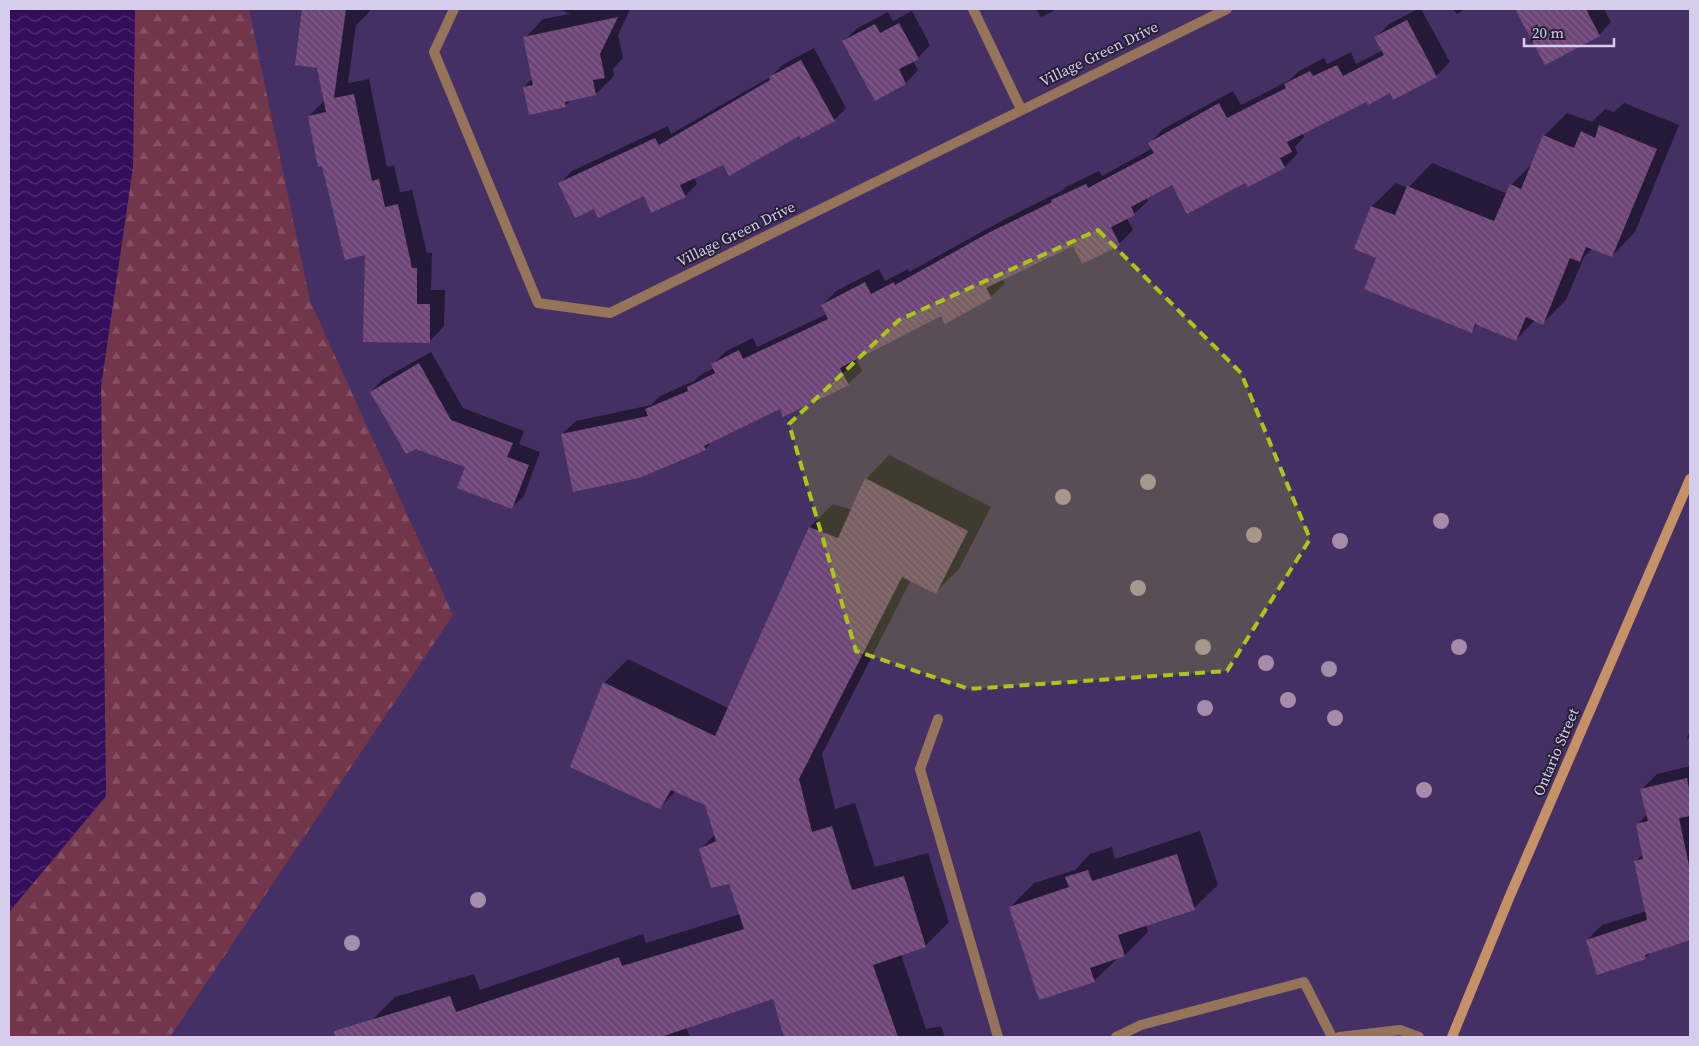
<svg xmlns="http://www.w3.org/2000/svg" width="1699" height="1046" viewBox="0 0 1699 1046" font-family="'Source Serif 4',serif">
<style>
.forest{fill:url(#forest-firs)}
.water{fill:url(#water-waves)}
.shadow{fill:#0007}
.building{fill:url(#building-back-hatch)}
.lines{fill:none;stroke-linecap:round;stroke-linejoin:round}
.lane{stroke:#957459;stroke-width:10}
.street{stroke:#957459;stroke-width:10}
.secondary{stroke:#c69167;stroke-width:10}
.tree{fill:#a58ca9}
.marked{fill:#abc616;fill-opacity:0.2;stroke:#abc616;stroke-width:4;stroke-dasharray:10 6;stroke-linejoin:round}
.labels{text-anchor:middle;stroke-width:4;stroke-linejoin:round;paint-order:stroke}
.street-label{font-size:15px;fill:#d6ccec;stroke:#271f37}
</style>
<defs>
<pattern id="forest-firs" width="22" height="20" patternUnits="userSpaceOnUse" patternTransform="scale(1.25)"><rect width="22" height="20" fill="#71364a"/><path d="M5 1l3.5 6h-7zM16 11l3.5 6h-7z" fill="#845264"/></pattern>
<pattern id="water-waves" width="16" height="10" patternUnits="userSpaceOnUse" patternTransform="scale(1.25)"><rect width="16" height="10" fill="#330e5b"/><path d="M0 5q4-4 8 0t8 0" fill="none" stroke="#503073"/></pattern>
<pattern id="building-back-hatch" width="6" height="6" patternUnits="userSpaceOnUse" patternTransform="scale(1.25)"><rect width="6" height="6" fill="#6d4577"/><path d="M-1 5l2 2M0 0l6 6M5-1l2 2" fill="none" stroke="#815f8a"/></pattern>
</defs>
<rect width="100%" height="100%" fill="#453066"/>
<path class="forest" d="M 135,9 L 249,9 L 310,301 L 453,615 L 170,1037 L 9,1037 L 9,912 L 106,796 L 101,386 L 133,167 Z"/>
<path class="water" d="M 9,9 L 135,9 L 133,167 L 101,386 L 106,796 L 9,912 Z"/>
<g class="shadow">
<path d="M 304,9 L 370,9 L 370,11 L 356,25 L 348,83 L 369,79 L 387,167 L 394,165 L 400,192 L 412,190 L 427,253 L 432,253 L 431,290 L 445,290 L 444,326 L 429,342 L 366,254 L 323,164 L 309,116 L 324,101 L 318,67 L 296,64 Z"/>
<path d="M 560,9 L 630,9 L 618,35 L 623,58 L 613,69 L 614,76 L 596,94 L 572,99 L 565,106 L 524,87 L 533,78 L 525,38 L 543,19 L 570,14 Z"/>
<path d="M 1036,9 L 1057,9 L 1041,17 Z"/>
<path d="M 1418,9 L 1421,9 L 1450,62 L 1436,76 L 1394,98 L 1390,92 L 1367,101 L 1302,133 L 1304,137 L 1295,147 L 1298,153 L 1285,167 L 1248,186 L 1246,181 L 1172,183 L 1146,197 L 1148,201 L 1134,214 L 1127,218 L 1133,230 L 1119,244 L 1074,244 L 1002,279 L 1005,283 L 991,297 L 942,314 L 856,358 L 862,371 L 848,384 L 780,407 L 713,440 L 705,449 L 562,434 L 576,421 L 651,405 L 660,396 L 694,381 L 702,374 L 714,368 L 712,365 L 726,351 L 753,338 L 757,347 L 827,314 L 822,305 L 836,291 L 879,269 L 885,281 L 908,269 L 909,272 L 1005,219 L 1063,190 L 1066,187 L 1099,171 L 1102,176 L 1153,148 L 1150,143 L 1163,129 L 1233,91 L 1241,105 L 1288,81 L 1299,71 L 1324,58 L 1327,64 L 1351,52 L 1356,64 L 1383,50 L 1376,37 L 1389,24 Z"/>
<path d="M 1453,9 L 1465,9 L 1457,14 Z"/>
<path d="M 1517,9 L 1604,9 L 1611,22 L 1599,35 L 1545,63 Z"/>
<path d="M 912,11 L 930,45 L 918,58 L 913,61 L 918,70 L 906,83 L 875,99 L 844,41 L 856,29 L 888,12 L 893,21 Z"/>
<path d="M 814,48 L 846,108 L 834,120 L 723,164 L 694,177 L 697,184 L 685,196 L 645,194 L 595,207 L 560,183 L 572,171 L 668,126 L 671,134 L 772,76 L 782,65 Z"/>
<path d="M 1624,103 L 1679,125 L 1635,232 L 1612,256 L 1593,248 L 1584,257 L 1566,300 L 1543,323 L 1535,320 L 1516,340 L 1478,324 L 1471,331 L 1378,258 L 1355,248 L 1372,206 L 1396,183 L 1408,188 L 1432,163 L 1508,194 L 1511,185 L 1532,164 L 1544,136 L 1567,113 L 1592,122 L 1605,109 L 1614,112 Z"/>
<path d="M 431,352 L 463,408 L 524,431 L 519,444 L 540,452 L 524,496 L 511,508 L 466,466 L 371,392 L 383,379 Z"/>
<path d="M 889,455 L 991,507 L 959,569 L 936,592 L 911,580 L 822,754 L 835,809 L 855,803 L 875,867 L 928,853 L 949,922 L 925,946 L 901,954 L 926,1029 L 941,1026 L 945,1037 L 786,1037 L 773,998 L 686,1027 L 690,1037 L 362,1037 L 371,1021 L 395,997 L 474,974 L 480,990 L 643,934 L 646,943 L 740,914 L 730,883 L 700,850 L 715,834 L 706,804 L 676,791 L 660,807 L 604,683 L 628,659 L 728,708 L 810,527 L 833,504 L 852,510 L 866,479 Z"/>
<path d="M 1690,730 L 1690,739 L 1687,738 Z"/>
<path d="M 1690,766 L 1690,925 L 1680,928 L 1645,958 L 1587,940 L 1602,925 L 1647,911 L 1636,861 L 1643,854 L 1637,825 L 1647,814 L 1642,789 L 1657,774 Z"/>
<path d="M 1200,831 L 1218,885 L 1194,908 L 1146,924 L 1148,932 L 1125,955 L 1119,957 L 1094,981 L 1010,907 L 1034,883 L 1075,870 L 1090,854 L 1112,847 L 1115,859 Z"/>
</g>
<g class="building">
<path d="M 302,9 L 346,9 L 334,98 L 354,94 L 372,181 L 379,179 L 385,207 L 398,204 L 412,268 L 417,268 L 417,304 L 430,304 L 430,343 L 363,342 L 365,255 L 345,260 L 322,166 L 318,167 L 308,116 L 326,112 L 317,68 L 295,65 Z"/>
<path d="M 1515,9 L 1586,9 L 1600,36 L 1545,65 Z"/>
<path d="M 618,17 L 600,54 L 605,78 L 593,80 L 596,95 L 565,102 L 566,107 L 529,115 L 523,87 L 533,85 L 523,37 Z"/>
<path d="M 1407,20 L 1437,77 L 1393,100 L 1390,93 L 1368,105 L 1366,102 L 1287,142 L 1292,152 L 1280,158 L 1285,168 L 1248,187 L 1245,183 L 1187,214 L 1172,185 L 1131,207 L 1135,215 L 1111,227 L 1120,245 L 1082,264 L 1073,246 L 986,288 L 992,298 L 945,324 L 941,316 L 840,368 L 849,385 L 783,417 L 780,409 L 704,446 L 706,450 L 639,478 L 573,492 L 561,434 L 648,416 L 645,409 L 688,391 L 687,387 L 715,373 L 711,364 L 739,350 L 743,359 L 828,319 L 821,305 L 865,282 L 871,294 L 894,282 L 895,285 L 990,232 L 1052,202 L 1051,200 L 1086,184 L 1088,188 L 1154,153 L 1148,143 L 1219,103 L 1227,118 L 1286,88 L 1284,84 L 1310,71 L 1313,76 L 1337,65 L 1343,76 L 1384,55 L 1374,37 Z"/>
<path d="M 899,23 L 919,59 L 899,69 L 906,84 L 875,101 L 842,41 L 875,24 L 880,33 Z"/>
<path d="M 801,60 L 835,121 L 801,139 L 799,136 L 729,176 L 723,165 L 680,185 L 686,197 L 651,213 L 644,196 L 598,218 L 594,209 L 575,218 L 558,183 L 655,138 L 659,145 L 770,80 L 769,77 Z"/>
<path d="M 1599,125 L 1657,149 L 1612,257 L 1586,247 L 1580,262 L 1570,258 L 1543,325 L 1526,317 L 1516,341 L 1475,324 L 1472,333 L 1364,289 L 1376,258 L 1354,249 L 1371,206 L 1395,215 L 1407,186 L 1494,221 L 1510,184 L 1521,189 L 1543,135 L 1574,148 L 1581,131 L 1595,138 Z"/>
<path d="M 419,363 L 451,420 L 513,443 L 507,457 L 529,465 L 512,509 L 457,488 L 465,467 L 416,449 L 406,454 L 370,392 Z"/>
<path d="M 865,478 L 968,531 L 936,594 L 902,577 L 799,779 L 812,832 L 832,826 L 852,890 L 904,876 L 926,947 L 873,965 L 898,1037 L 784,1037 L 773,999 L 661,1037 L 335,1037 L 334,1031 L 450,996 L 456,1012 L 619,957 L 622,966 L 744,929 L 729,884 L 711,888 L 699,849 L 716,841 L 705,805 L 671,790 L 660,809 L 570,767 L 603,682 L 715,736 L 809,527 L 838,538 Z"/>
<path d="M 1687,778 L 1690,795 L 1690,816 L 1679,818 L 1690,870 L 1690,940 L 1645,955 L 1646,959 L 1597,975 L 1586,940 L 1647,920 L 1634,861 L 1643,859 L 1636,824 L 1648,821 L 1640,789 Z"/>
<path d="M 1177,854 L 1195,910 L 1118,935 L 1125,956 L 1090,968 L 1095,982 L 1039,1000 L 1009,907 L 1069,887 L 1065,877 L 1088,870 L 1092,881 Z"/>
</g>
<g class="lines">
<g class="lane">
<path d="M 938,719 L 920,769 L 998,1037"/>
<path d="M 1116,1037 L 1141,1025 L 1304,982 L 1332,1037"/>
<path d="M 1339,1037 L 1400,1030 L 1419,1037"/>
</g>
<g class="street">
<path d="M 454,9 L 434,52 L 538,303 L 610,313 L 1227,9"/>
<path d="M 973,9 L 1021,109"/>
</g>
<path class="secondary" d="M 1452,1037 L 1509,898 L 1690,479"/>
</g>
<g class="tree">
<circle cx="1148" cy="482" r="8"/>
<circle cx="1063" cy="497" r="8"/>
<circle cx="1441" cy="521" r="8"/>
<circle cx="1254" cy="535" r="8"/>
<circle cx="1340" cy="541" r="8"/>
<circle cx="1138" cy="588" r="8"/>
<circle cx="1203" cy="647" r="8"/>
<circle cx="1459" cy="647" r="8"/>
<circle cx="1266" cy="663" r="8"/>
<circle cx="1329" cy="669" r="8"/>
<circle cx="1288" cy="700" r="8"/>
<circle cx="1205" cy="708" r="8"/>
<circle cx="1335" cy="718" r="8"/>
<circle cx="1424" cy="790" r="8"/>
<circle cx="478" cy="900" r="8"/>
<circle cx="352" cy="943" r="8"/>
</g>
<path class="marked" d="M 1098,230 L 1241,373 L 1310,539 L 1227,671 L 969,689 L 856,651 L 789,424 L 899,320 Z"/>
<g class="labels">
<g class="street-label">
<text transform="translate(1099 54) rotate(-26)" y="5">Village Green Drive</text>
<text transform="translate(736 234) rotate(-26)" y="5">Village Green Drive</text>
<text transform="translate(1556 752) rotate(-67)" y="5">Ontario Street</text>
</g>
</g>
<rect width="1699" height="1046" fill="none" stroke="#d6ccec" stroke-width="20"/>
<path d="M1524 38v8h90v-8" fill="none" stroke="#d6ccec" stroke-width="2.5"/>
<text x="1532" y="38" font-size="15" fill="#d6ccec" stroke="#271f37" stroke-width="4" paint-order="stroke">20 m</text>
</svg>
